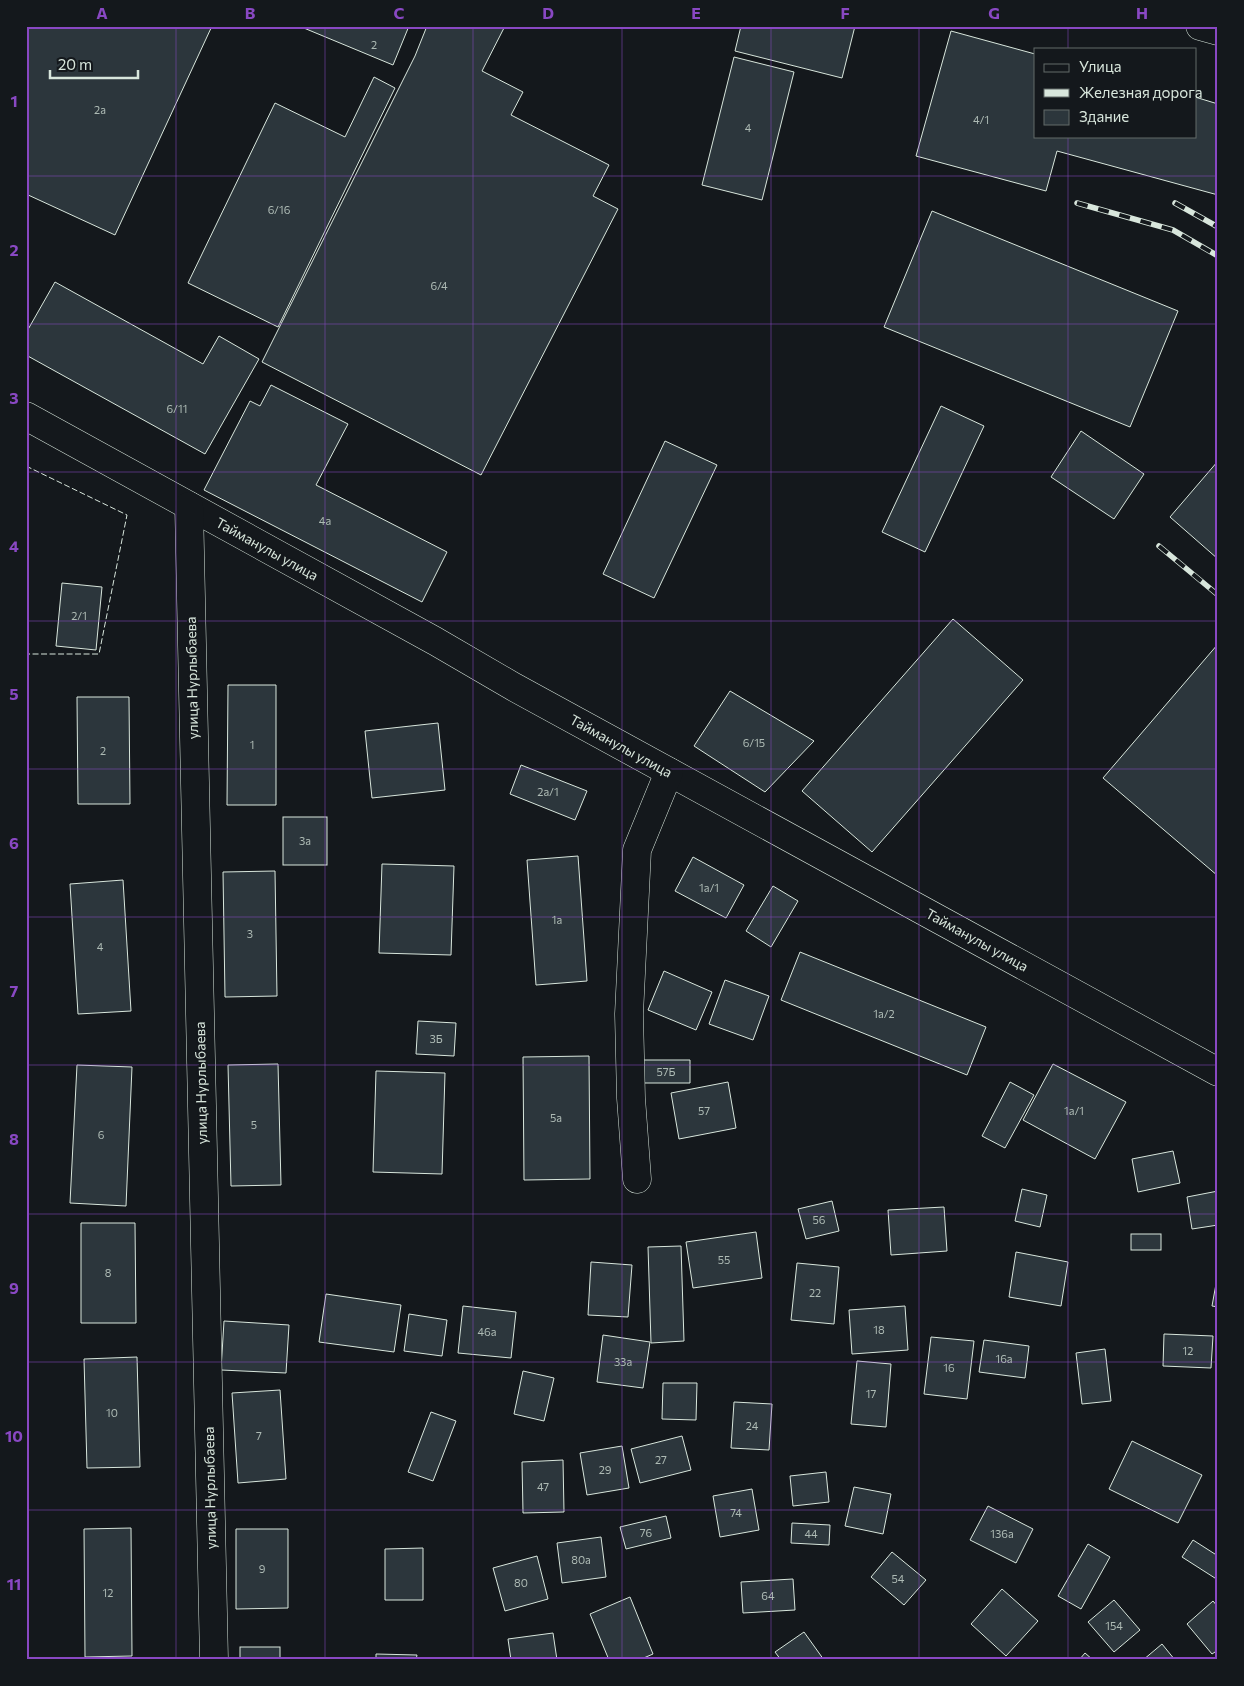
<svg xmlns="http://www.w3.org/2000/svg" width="1244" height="1686" viewBox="0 0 1244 1686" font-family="Commissioner,sans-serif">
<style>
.building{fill:#2c363c;stroke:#d8e6dc}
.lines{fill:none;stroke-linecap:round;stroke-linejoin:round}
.minor-casing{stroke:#d8e6dc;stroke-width:29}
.major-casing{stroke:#d8e6dc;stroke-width:29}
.minor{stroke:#14181c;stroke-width:28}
.major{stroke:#14181c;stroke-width:28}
.rail-casing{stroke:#d8e6dc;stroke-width:5.5}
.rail{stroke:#14181c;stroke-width:4;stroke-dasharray:11;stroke-linecap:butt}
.fence{stroke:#d8e6dc;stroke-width:1;stroke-dasharray:6 2.5;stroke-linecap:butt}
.grid{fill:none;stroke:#8948c3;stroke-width:1;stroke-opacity:0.55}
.labels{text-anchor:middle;stroke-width:4;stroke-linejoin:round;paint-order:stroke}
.number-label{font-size:11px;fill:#adbab4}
.street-label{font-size:14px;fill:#d8e6dc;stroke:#14181c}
.neatline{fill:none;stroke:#8948c3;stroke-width:2}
.grid-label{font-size:16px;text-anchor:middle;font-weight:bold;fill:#8948c3}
</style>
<rect width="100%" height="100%" fill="#14181c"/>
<g class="building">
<path d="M 26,26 L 212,26 L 115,235 L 26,194 Z"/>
<path d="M 299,26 L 409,26 L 393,65 Z"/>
<path d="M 427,26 L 505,26 L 482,71 L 523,92 L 511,115 L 609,165 L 593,196 L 618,209 L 481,475 L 262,362 L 415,56 Z"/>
<path d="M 741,26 L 855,26 L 842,78 L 735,51 Z"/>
<path d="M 951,31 L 1035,54 L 1035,136 L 1195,136 L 1195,97 L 1218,104 L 1218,195 L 1057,151 L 1046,191 L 916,156 Z"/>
<path d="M 734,57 L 794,72 L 762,200 L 702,185 Z"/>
<path d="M 374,77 L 395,88 L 278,327 L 188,283 L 275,103 L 345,137 Z"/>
<path d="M 932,211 L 1178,311 L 1130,427 L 884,327 Z"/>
<path d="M 55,282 L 203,364 L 219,336 L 259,359 L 205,454 L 26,355 L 26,333 Z"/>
<path d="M 271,385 L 348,424 L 316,485 L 447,552 L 422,602 L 204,490 L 250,401 L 260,406 Z"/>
<path d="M 941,406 L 984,426 L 925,552 L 882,532 Z"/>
<path d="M 1081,431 L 1144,474 L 1114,519 L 1051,477 Z"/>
<path d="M 665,441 L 717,465 L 654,598 L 603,574 Z"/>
<path d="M 1218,461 L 1218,559 L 1170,517 Z"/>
<path d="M 62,583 L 102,587 L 96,650 L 56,646 Z"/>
<path d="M 953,619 L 1023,680 L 872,852 L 802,791 Z"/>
<path d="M 1218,644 L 1218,876 L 1103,778 Z"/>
<path d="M 228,685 L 276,685 L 276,805 L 227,805 Z"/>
<path d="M 730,691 L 814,741 L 765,792 L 694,746 Z"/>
<path d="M 77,697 L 129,697 L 130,804 L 78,804 Z"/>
<path d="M 438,723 L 445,790 L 372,798 L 365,731 Z"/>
<path d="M 521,765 L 587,791 L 575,820 L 510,794 Z"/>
<rect x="283" y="817" width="44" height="48"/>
<path d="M 578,856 L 587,981 L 536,985 L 527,860 Z"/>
<path d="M 693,857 L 744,885 L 726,918 L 675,891 Z"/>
<path d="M 382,864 L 454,866 L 451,955 L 379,953 Z"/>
<path d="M 275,871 L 277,996 L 225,997 L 223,872 Z"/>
<path d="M 123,880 L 131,1011 L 78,1014 L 70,884 Z"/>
<path d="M 773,886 L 798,901 L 771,947 L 746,931 Z"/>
<path d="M 800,952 L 986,1027 L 967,1075 L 781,1000 Z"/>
<path d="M 664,971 L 712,992 L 696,1030 L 648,1010 Z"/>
<path d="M 725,980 L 769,996 L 753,1040 L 709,1024 Z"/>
<path d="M 418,1021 L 456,1023 L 454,1056 L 416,1054 Z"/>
<path d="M 589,1056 L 590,1179 L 524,1180 L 523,1057 Z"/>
<path d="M 641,1060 L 690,1060 L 690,1083 L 642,1083 Z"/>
<path d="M 278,1064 L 281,1185 L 231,1186 L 228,1065 Z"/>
<path d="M 1053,1064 L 1126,1102 L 1095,1159 L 1023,1120 Z"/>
<path d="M 77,1065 L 132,1067 L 126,1206 L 70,1203 Z"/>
<path d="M 376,1071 L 445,1073 L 442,1174 L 373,1172 Z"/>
<path d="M 728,1082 L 736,1128 L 679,1139 L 671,1093 Z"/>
<path d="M 1010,1082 L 1034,1095 L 1005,1148 L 982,1136 Z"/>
<path d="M 1173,1151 L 1180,1183 L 1138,1192 L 1132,1159 Z"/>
<path d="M 1022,1189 L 1047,1195 L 1040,1227 L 1015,1221 Z"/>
<path d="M 1218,1191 L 1218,1225 L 1192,1229 L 1187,1197 Z"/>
<path d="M 832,1201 L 839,1231 L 806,1239 L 798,1209 Z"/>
<path d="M 944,1207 L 947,1251 L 891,1255 L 888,1210 Z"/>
<path d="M 81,1223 L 135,1223 L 136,1323 L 81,1323 Z"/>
<path d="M 756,1232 L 762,1278 L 693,1288 L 686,1242 Z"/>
<rect x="1131" y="1234" width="30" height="16"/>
<path d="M 681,1246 L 684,1341 L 651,1343 L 648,1247 Z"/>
<path d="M 1016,1252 L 1068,1262 L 1061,1306 L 1009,1297 Z"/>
<path d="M 591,1262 L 632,1265 L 628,1317 L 588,1315 Z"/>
<path d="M 797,1263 L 839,1267 L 834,1324 L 791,1320 Z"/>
<path d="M 1218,1273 L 1218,1307 L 1212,1306 Z"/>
<path d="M 326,1294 L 401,1305 L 394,1352 L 319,1342 Z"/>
<path d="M 463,1306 L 516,1312 L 511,1358 L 458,1353 Z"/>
<path d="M 905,1306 L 908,1350 L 852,1354 L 849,1310 Z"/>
<path d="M 409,1314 L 447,1320 L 442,1356 L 404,1351 Z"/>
<path d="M 224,1321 L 289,1325 L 286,1373 L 221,1370 Z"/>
<path d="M 1164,1334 L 1213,1336 L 1211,1368 L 1163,1366 Z"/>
<path d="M 603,1335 L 650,1342 L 643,1388 L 597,1382 Z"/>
<path d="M 931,1337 L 974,1341 L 967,1399 L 924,1394 Z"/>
<path d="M 984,1340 L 1029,1346 L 1025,1378 L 979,1372 Z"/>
<path d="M 1105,1349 L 1111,1401 L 1082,1404 L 1076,1353 Z"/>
<path d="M 137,1357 L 140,1467 L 87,1468 L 84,1359 Z"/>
<path d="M 857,1361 L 891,1364 L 886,1427 L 851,1424 Z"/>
<path d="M 523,1371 L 554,1378 L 544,1421 L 514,1414 Z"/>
<path d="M 663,1383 L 697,1383 L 696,1420 L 662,1419 Z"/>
<path d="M 280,1390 L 286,1479 L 238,1483 L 232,1393 Z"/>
<path d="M 734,1402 L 772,1404 L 769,1450 L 731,1448 Z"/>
<path d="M 431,1412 L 456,1421 L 433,1481 L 408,1472 Z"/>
<path d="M 682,1436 L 691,1470 L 640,1483 L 631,1449 Z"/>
<path d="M 1132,1441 L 1202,1475 L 1178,1523 L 1109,1489 Z"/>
<path d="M 622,1446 L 629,1488 L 587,1495 L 580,1453 Z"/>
<path d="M 563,1460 L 564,1512 L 523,1513 L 522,1462 Z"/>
<path d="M 826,1472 L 829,1502 L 793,1506 L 790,1476 Z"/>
<path d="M 854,1487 L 891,1494 L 883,1534 L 845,1526 Z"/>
<path d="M 752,1489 L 759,1530 L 720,1537 L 713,1496 Z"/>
<path d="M 988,1506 L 1033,1529 L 1016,1563 L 970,1540 Z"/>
<path d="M 666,1516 L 671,1538 L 626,1549 L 620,1527 Z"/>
<path d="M 792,1523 L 830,1525 L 829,1545 L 791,1543 Z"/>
<path d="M 131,1528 L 132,1656 L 85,1657 L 84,1529 Z"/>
<path d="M 236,1529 L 288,1529 L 288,1608 L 236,1609 Z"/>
<path d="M 601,1537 L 606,1577 L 562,1583 L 557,1543 Z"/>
<path d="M 1193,1540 L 1218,1556 L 1218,1580 L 1182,1557 Z"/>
<path d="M 1088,1544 L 1110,1557 L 1081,1609 L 1058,1596 Z"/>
<path d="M 423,1548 L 423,1600 L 385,1600 L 385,1549 Z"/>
<path d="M 892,1552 L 926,1580 L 904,1605 L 871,1577 Z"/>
<path d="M 537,1556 L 548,1599 L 505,1611 L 493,1568 Z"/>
<path d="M 793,1579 L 795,1610 L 743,1613 L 741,1582 Z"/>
<path d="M 1002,1589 L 1038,1621 L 1006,1656 L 971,1624 Z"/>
<path d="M 630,1597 L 653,1654 L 639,1660 L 609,1660 L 590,1614 Z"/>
<path d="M 1114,1600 L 1140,1630 L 1114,1652 L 1088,1622 Z"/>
<path d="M 1213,1601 L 1218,1607 L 1218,1650 L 1212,1654 L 1187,1624 Z"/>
<path d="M 804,1632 L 824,1660 L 781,1660 L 775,1652 Z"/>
<path d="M 553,1633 L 557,1660 L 511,1660 L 508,1639 Z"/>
<path d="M 1162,1644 L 1175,1660 L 1143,1660 Z"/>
<rect x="240" y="1647" width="40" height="13"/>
<path d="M 1085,1653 L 1093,1660 L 1079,1660 Z"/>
<path d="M 376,1654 L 417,1655 L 416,1660 L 376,1660 Z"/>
</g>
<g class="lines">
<g class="minor-casing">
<g id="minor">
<path d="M 26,416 L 435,641 L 514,687 L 1218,1072"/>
<path d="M 189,506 L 214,1660"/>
<path d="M 637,1179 L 631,1098 L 629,1014 L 637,850 L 669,772"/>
</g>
</g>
<g class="major-casing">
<path id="major" d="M 1200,26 L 1218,31"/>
</g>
<use href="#minor" class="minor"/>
<use href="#major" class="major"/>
<g class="rail-casing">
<g id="rail">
<path d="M 1077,203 L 1173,230 L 1218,256"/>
<path d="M 1175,203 L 1218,227"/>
<path d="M 1159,546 L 1218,595"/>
</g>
</g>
<use href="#rail" class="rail"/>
<path class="fence" d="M 26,466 L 127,515 L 99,654 L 26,654"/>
</g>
<path class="grid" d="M 176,26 L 176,1660M 325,26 L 325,1660M 473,26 L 473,1660M 622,26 L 622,1660M 771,26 L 771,1660M 919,26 L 919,1660M 1068,26 L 1068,49M 1068,136 L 1068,1660M 26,176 L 1218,176M 26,324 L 1218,324M 26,472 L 1218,472M 26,621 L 1218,621M 26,769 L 1218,769M 26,917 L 1218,917M 26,1065 L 1218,1065M 26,1214 L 1218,1214M 26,1362 L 1218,1362M 26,1510 L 1218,1510"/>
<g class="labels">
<g class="number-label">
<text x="374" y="49">2</text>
<text x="100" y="114">2а</text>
<text x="981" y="124">4/1</text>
<text x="748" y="132">4</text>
<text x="279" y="214">6/16</text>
<text x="439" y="290">6/4</text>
<text x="177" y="413">6/11</text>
<text x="325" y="525">4а</text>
<text x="79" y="620">2/1</text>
<text x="754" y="747">6/15</text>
<text x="252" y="749">1</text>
<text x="103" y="755">2</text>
<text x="548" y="796">2а/1</text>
<text x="305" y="845">3а</text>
<text x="709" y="892">1а/1</text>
<text x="557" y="924">1а</text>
<text x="250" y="938">3</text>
<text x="100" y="951">4</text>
<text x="884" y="1018">1а/2</text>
<text x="436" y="1043">3Б</text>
<text x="666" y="1076">57Б</text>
<text x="704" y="1115">57</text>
<text x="1074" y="1115">1а/1</text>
<text x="556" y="1122">5а</text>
<text x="254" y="1129">5</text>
<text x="101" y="1139">6</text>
<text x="819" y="1224">56</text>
<text x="724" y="1264">55</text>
<text x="108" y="1277">8</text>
<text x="815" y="1297">22</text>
<text x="879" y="1334">18</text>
<text x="487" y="1336">46а</text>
<text x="1188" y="1355">12</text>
<text x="1004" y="1363">16а</text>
<text x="623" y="1366">33а</text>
<text x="949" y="1372">16</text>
<text x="871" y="1398">17</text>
<text x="112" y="1417">10</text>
<text x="752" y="1430">24</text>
<text x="259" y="1440">7</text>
<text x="661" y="1464">27</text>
<text x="605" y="1474">29</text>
<text x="543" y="1491">47</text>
<text x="736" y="1517">74</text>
<text x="646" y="1537">76</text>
<text x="811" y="1538">44</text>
<text x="1002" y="1538">136а</text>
<text x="581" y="1564">80а</text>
<text x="262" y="1573">9</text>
<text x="898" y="1583">54</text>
<text x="521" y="1587">80</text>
<text x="108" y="1597">12</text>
<text x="768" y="1600">64</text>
<text x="1114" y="1630">154</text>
</g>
<g class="street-label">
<text transform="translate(267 549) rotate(29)" y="5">Тайманулы улица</text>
<text transform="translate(192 678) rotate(-91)" y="5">улица Нурлыбаева</text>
<text transform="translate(621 746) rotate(29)" y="5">Тайманулы улица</text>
<text transform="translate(977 940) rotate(29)" y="5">Тайманулы улица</text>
<text transform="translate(201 1083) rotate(-91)" y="5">улица Нурлыбаева</text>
<text transform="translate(210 1488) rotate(-91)" y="5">улица Нурлыбаева</text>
</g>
</g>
<rect width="1244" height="1686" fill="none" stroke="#14181c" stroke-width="55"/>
<rect x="1034" y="48" width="162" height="90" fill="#14181c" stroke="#626a69"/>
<rect x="1044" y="64" width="25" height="8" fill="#14181c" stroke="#626a69"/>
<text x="1079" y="72" font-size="15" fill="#d8e6dc">Улица</text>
<rect x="1044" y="89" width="25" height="8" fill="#d8e6dc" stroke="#626a69"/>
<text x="1079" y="98" font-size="15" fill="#d8e6dc">Железная дорога</text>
<rect x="1044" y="110" width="25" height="15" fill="#2c363c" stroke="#626a69"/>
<text x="1079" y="122" font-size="15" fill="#d8e6dc">Здание</text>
<path d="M50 70v8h88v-8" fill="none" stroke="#d8e6dc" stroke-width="2.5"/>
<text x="58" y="70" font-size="15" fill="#d8e6dc" stroke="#14181c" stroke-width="4" paint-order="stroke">20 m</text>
<rect x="28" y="28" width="1188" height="1630" class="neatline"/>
<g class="grid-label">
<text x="102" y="19">A</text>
<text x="250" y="19">B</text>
<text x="399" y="19">C</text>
<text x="548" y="19">D</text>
<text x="696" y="19">E</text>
<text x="845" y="19">F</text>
<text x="994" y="19">G</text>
<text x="1142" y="19">H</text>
<text x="14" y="107">1</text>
<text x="14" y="256">2</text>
<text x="14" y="404">3</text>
<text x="14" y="552">4</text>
<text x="14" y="700">5</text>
<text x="14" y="849">6</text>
<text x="14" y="997">7</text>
<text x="14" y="1145">8</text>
<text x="14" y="1294">9</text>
<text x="14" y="1442">10</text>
<text x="14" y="1590">11</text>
</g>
</svg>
